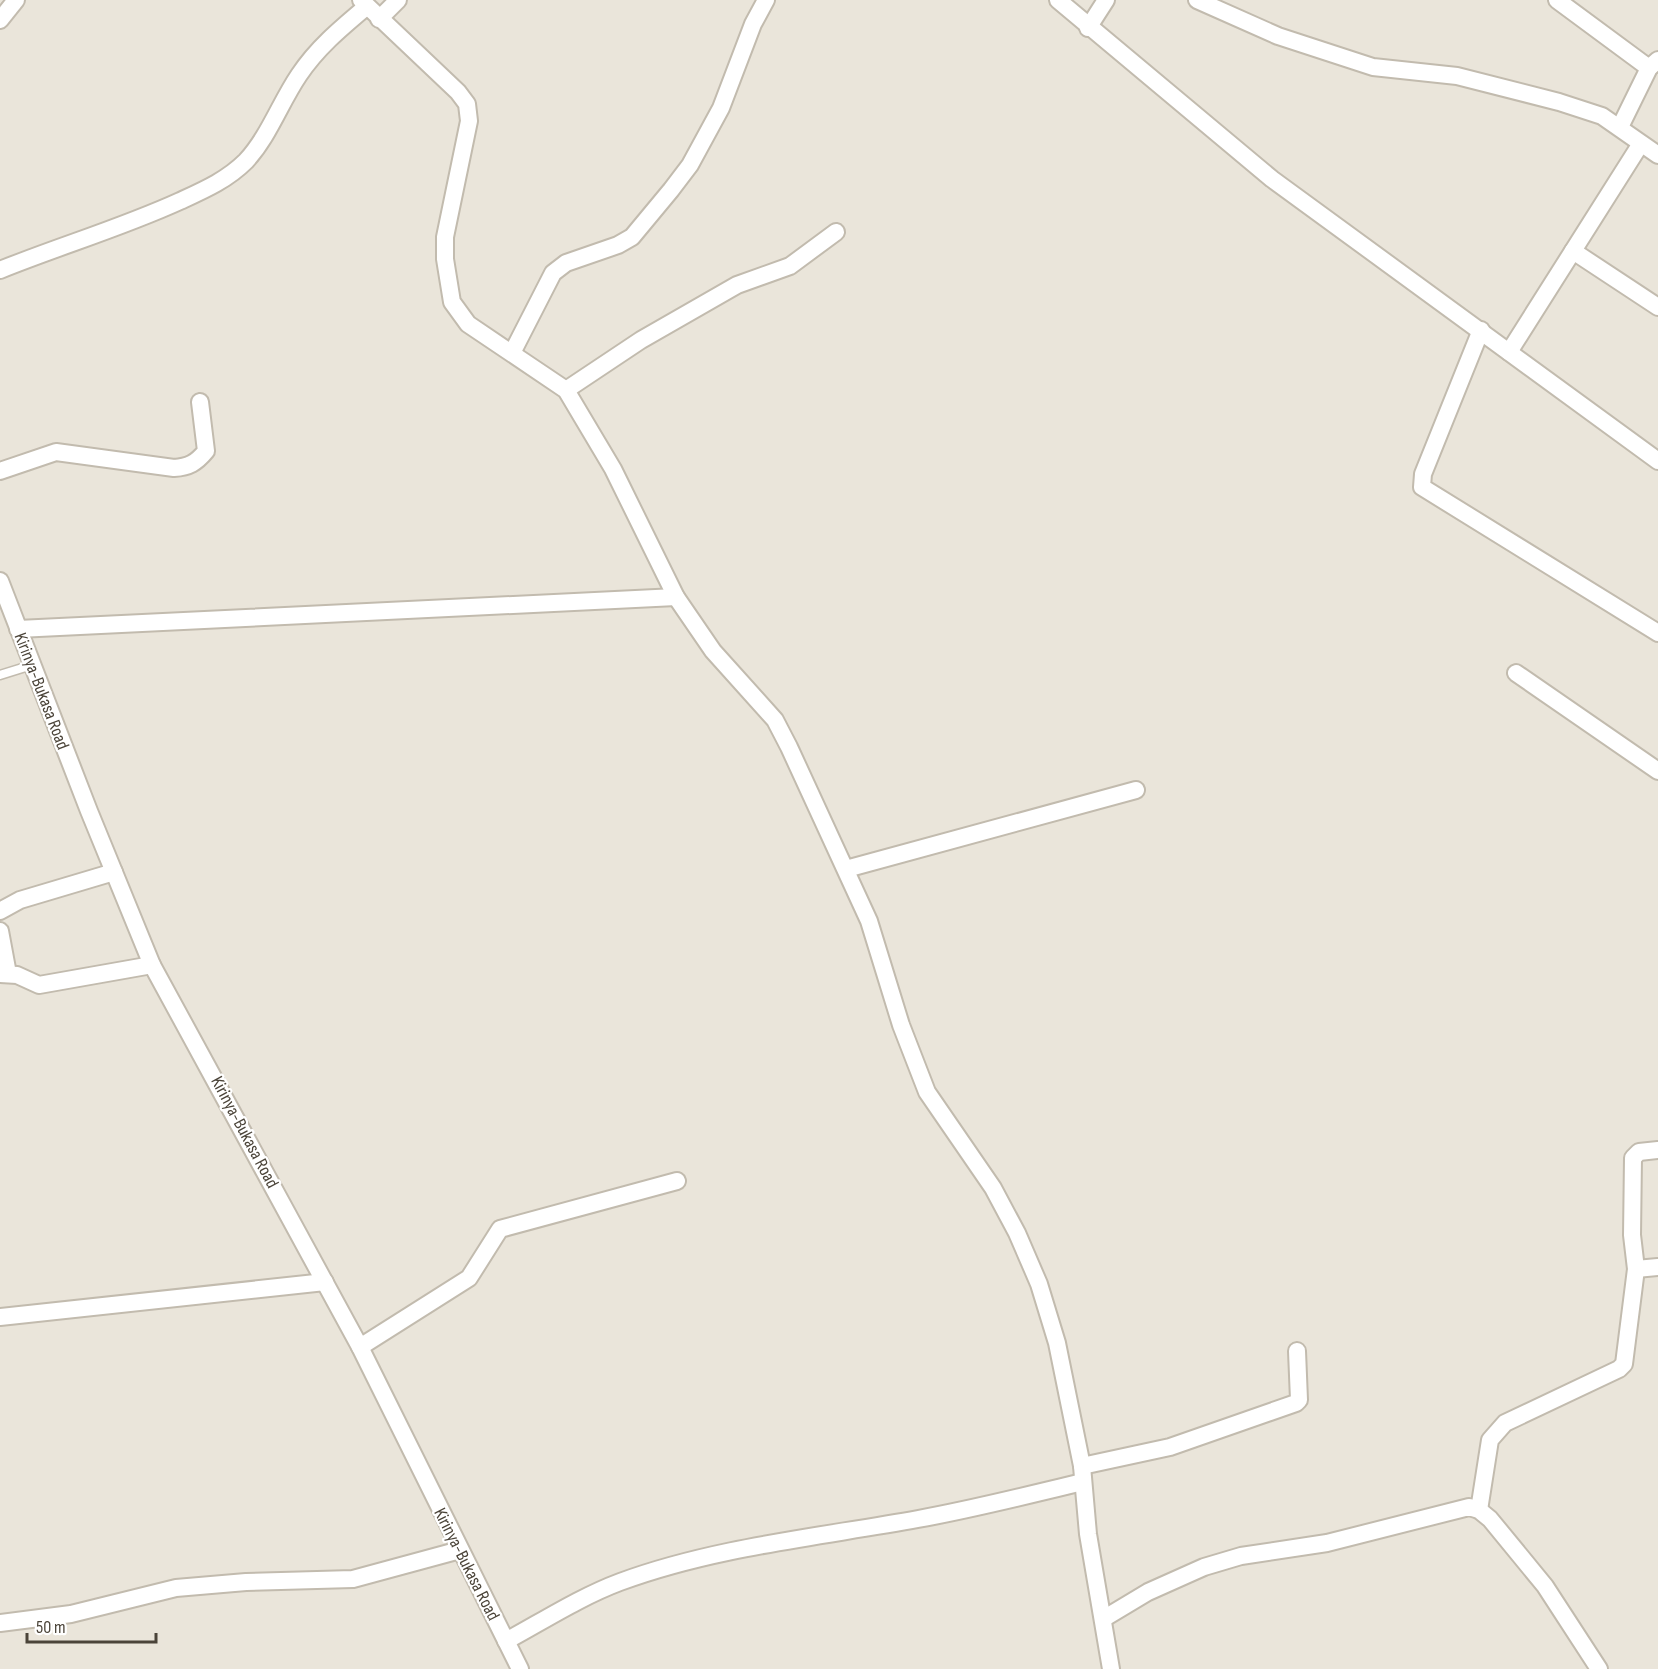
<svg xmlns="http://www.w3.org/2000/svg" width="1658" height="1669" viewBox="0 0 1658 1669" font-family="'Sofia Sans Condensed',sans-serif">
<style>
.residential{fill:#eae5da}
.lines{fill:none;stroke-linecap:round;stroke-linejoin:round}
.service-casing{stroke:#c2bbae;stroke-width:11}
.minor-casing{stroke:#c2bbae;stroke-width:20}
.service{stroke:#fff;stroke-width:8}
.minor{stroke:#fff;stroke-width:16}
.labels{text-anchor:middle;stroke-width:4.5;stroke-linejoin:round;paint-order:stroke}
.street-label{font-size:18px;fill:#4b4439;stroke:#fff}
</style>
<rect width="100%" height="100%" fill="#f6f3ec"/>
<rect class="residential" x="0" y="0" width="1658" height="1669"/>
<g class="lines">
<g class="service-casing">
<path id="service" d="M 0,675 L 32,665"/>
</g>
<g class="minor-casing">
<g id="minor">
<path d="M 361,0 L 458,92 L 467,104 L 469,121 L 445,237 L 445,259 L 452,302 L 468,324 L 566,390 L 613,469 L 676,597 L 713,651 L 775,720 L 789,747 L 869,921 L 901,1025 L 927,1092 L 993,1188 L 1017,1233 L 1039,1284 L 1057,1343 L 1082,1466 L 1088,1534 L 1111,1669"/>
<path d="M 1058,0 L 1272,179 L 1658,461"/>
<path d="M 1197,0 L 1278,36 L 1373,67 L 1457,76 L 1559,102 L 1602,116 L 1658,155"/>
<path d="M 1557,0 L 1649,68"/>
<path d="M 379,19 L 398,0"/>
<path d="M 0,20 L 16,0"/>
<path d="M 1088,28 L 1106,0"/>
<path d="M 1620,127 L 1649,68 L 1658,60"/>
<path d="M 1573,251 L 1658,307"/>
<path d="M 0,270 C 59,246 121,228 180,201 C 204,190 227,180 246,161 C 269,136 280,103 299,75 C 317,48 341,28 366,7"/>
<path d="M 1481,330 L 1423,474 L 1422,487 L 1658,633"/>
<path d="M 1509,352 L 1640,145"/>
<path d="M 512,353 L 553,273 L 566,263 L 618,245 L 632,237 L 671,190 L 690,165 L 721,108 L 753,24 L 766,0"/>
<path d="M 566,390 L 641,340 L 737,285 L 790,266 L 836,232"/>
<path d="M 0,471 L 56,452 L 174,468 C 189,467 196,463 206,451 L 200,402"/>
<path d="M 0,581 L 89,811 L 152,965 L 360,1347 L 520,1669"/>
<path d="M 18,629 L 676,597"/>
<path d="M 1516,673 L 1658,771"/>
<path d="M 846,869 L 1136,790"/>
<path d="M 0,911 L 20,900 L 114,872"/>
<path d="M 0,931 L 8,974"/>
<path d="M 0,974 L 17,975 L 39,985 L 152,965"/>
<path d="M 1636,1269 L 1658,1267"/>
<path d="M 0,1317 L 325,1282"/>
<path d="M 360,1347 L 469,1278 L 500,1229 L 677,1181"/>
<path d="M 1082,1466 L 1170,1447 L 1296,1403 L 1299,1400 L 1297,1351"/>
<path d="M 1479,1510 L 1490,1440 L 1505,1423 L 1619,1369 L 1624,1364 L 1636,1269 L 1632,1235 L 1633,1158 L 1639,1152 L 1658,1150"/>
<path d="M 1103,1619 L 1148,1592 L 1204,1567 L 1241,1556 L 1327,1543 L 1469,1507 L 1479,1510 L 1490,1519 L 1545,1586 L 1599,1669"/>
<path d="M 0,1623 L 71,1614 L 176,1588 L 246,1582 L 353,1579 L 460,1550"/>
<path d="M 506,1641 C 543,1621 580,1597 620,1582 C 715,1547 819,1537 918,1519 C 974,1509 1028,1495 1083,1482"/>
</g>
</g>
<use href="#service" class="service"/>
<use href="#minor" class="minor"/>
</g>
<g class="labels">
<g class="street-label">
<text transform="translate(42 691) rotate(69)" y="6">Kirinya-Bukasa Road</text>
<text transform="translate(245 1132) rotate(62)" y="6">Kirinya-Bukasa Road</text>
<text transform="translate(467 1564) rotate(63)" y="6">Kirinya-Bukasa Road</text>
</g>
</g>
<path d="M27 1633v9h129v-9" fill="none" stroke="#4b4439" stroke-width="3"/>
<text x="36" y="1633" font-size="18" fill="#4b4439" stroke="#ffffff" stroke-width="4.5" paint-order="stroke">50 m</text>
</svg>
